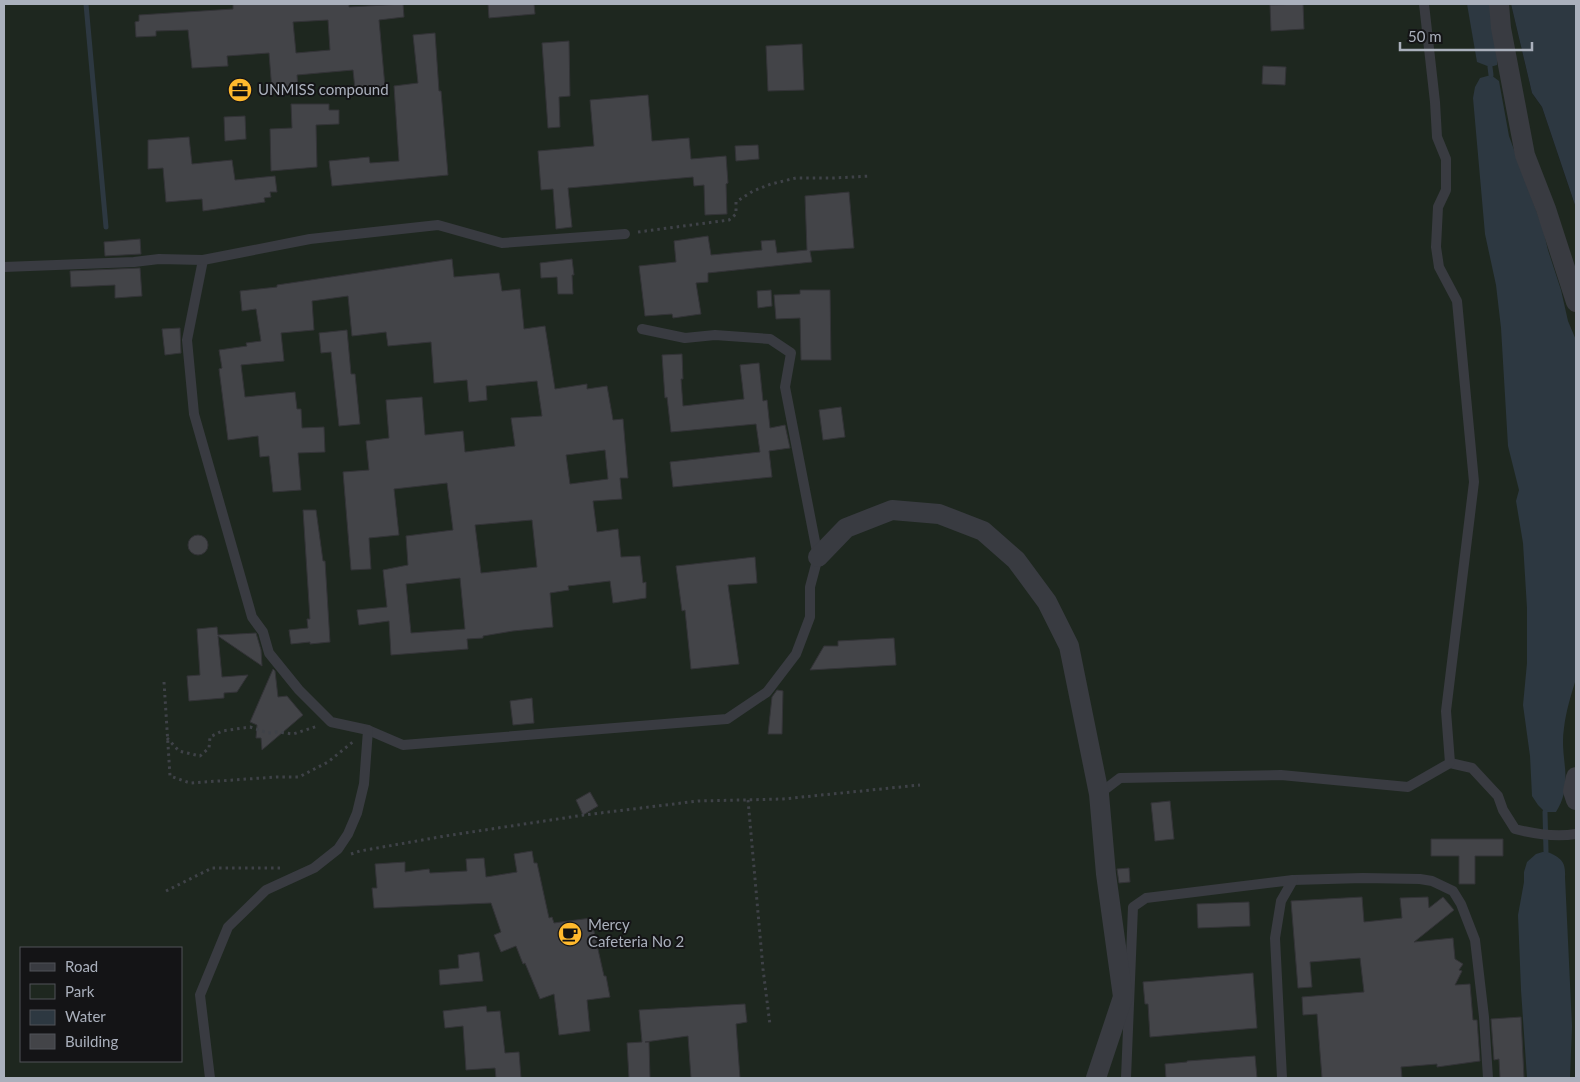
<svg xmlns="http://www.w3.org/2000/svg" width="1580" height="1082" viewBox="0 0 1580 1082" font-family="Lato,sans-serif">
<style>
.green{fill:#1e271f;fill-rule:evenodd}
.water{fill:#2d3841}
.lines{fill:none;stroke-linecap:round;stroke-linejoin:round}
.stream{stroke:#2d3841;stroke-width:5}
.building{fill:#434448;stroke:#333337;fill-rule:evenodd}
.path{stroke:#3f4248;stroke-width:3;stroke-dasharray:2.5 4;stroke-linecap:butt}
.lane{stroke:#393b41;stroke-width:10}
.street{stroke:#393b41;stroke-width:20}
.labels{text-anchor:middle;stroke-width:4;stroke-linejoin:round;paint-order:stroke}
.poi-label{font-size:15px;fill:#aab0bc;stroke:#141416;text-anchor:start}
</style>
<rect width="100%" height="100%" fill="#19191b"/>
<path class="green" d="M 4,4 L 1511,4 L 1532,93 L 1542,107 L 1576,208 L 1576,1078 L 4,1078 ZM 21,948 L 181,948 L 181,1061 L 21,1061 Z"/>
<g class="water">
<path d="M 1467,4 L 1491,4 L 1498,40 L 1497,65 L 1490,67 L 1477,62 Z"/>
<path d="M 1511,4 L 1576,4 L 1576,208 L 1542,107 L 1532,93 Z"/>
<path d="M 1491,75 L 1499,81 L 1509,136 L 1543,229 L 1548,250 L 1561,290 L 1568,321 L 1576,340 L 1576,679 C 1571,695 1566,711 1564,728 C 1559,760 1575,781 1556,812 L 1545,812 L 1538,805 L 1532,796 L 1530,756 L 1523,705 L 1527,663 L 1527,608 L 1523,543 L 1516,501 L 1519,490 L 1508,446 L 1501,328 L 1496,285 L 1485,234 L 1473,98 L 1475,87 L 1480,78 Z"/>
<path d="M 1546,851 C 1560,858 1566,860 1565,877 L 1572,1026 L 1570,1078 L 1527,1078 L 1521,990 L 1518,915 L 1524,882 L 1524,872 L 1527,862 L 1536,854 Z"/>
</g>
<g class="lines">
<g class="stream">
<path d="M 86,4 L 106,227"/>
<path d="M 1490,67 L 1491,75"/>
<path d="M 1545,812 L 1546,851"/>
</g>
</g>
<g class="building">
<path d="M 233,4 L 349,4 L 349,7 L 403,4 L 404,17 L 379,20 L 385,87 L 355,89 L 353,70 L 297,75 L 298,89 L 272,91 L 269,53 L 227,56 L 228,66 L 192,68 L 188,30 L 156,31 L 156,36 L 136,37 L 135,22 L 139,21 L 139,15 L 233,9 ZM 328,20 L 330,50 L 296,53 L 293,22 Z"/>
<path d="M 488,4 L 534,4 L 535,14 L 489,18 Z"/>
<path d="M 1303,4 L 1304,29 L 1271,31 L 1270,5 Z"/>
<path d="M 435,33 L 439,91 L 441,91 L 448,175 L 332,186 L 329,161 L 369,157 L 370,163 L 399,161 L 394,86 L 418,83 L 413,35 Z"/>
<path d="M 569,41 L 570,96 L 559,97 L 560,127 L 548,128 L 542,43 Z"/>
<path d="M 802,44 L 804,90 L 768,91 L 766,46 Z"/>
<path d="M 1263,66 L 1286,67 L 1285,85 L 1262,84 Z"/>
<path d="M 648,95 L 652,141 L 689,138 L 691,159 L 726,156 L 728,183 L 726,184 L 727,214 L 705,215 L 704,185 L 694,186 L 693,177 L 568,188 L 572,227 L 556,229 L 553,189 L 541,190 L 538,151 L 594,146 L 590,100 Z"/>
<path d="M 291,104 L 329,104 L 329,110 L 339,110 L 339,124 L 316,125 L 317,167 L 271,171 L 270,129 L 292,128 Z"/>
<path d="M 245,116 L 246,139 L 225,141 L 224,117 Z"/>
<path d="M 189,137 L 192,164 L 232,160 L 235,180 L 275,176 L 277,192 L 270,192 L 271,197 L 264,198 L 265,202 L 203,211 L 202,199 L 166,202 L 163,168 L 148,169 L 148,140 Z"/>
<path d="M 758,145 L 759,159 L 736,161 L 735,146 Z"/>
<path d="M 849,192 L 854,248 L 810,251 L 812,262 L 708,273 L 708,282 L 696,283 L 701,314 L 673,318 L 672,314 L 645,316 L 639,266 L 676,262 L 674,241 L 708,236 L 711,255 L 762,250 L 761,241 L 775,240 L 777,253 L 807,250 L 805,196 Z"/>
<path d="M 140,239 L 141,254 L 105,256 L 104,242 Z"/>
<path d="M 452,259 L 454,277 L 499,273 L 502,291 L 520,289 L 524,329 L 545,326 L 555,389 L 587,384 L 587,389 L 607,386 L 613,420 L 623,419 L 628,478 L 620,478 L 622,499 L 593,501 L 597,532 L 618,529 L 621,557 L 640,556 L 643,583 L 646,582 L 646,598 L 613,603 L 610,581 L 568,586 L 569,590 L 550,593 L 553,627 L 513,631 L 483,636 L 483,638 L 467,639 L 468,649 L 391,655 L 389,621 L 359,625 L 357,610 L 387,607 L 383,570 L 408,565 L 406,536 L 453,530 L 447,483 L 394,489 L 399,535 L 369,538 L 371,569 L 351,570 L 343,472 L 369,470 L 366,441 L 389,438 L 386,400 L 422,397 L 425,435 L 463,431 L 465,452 L 515,446 L 511,418 L 542,416 L 537,381 L 486,386 L 487,400 L 469,402 L 467,380 L 434,383 L 431,342 L 388,346 L 386,332 L 352,336 L 348,296 L 312,301 L 314,330 L 281,333 L 284,361 L 241,365 L 245,397 L 295,392 L 297,409 L 301,409 L 302,428 L 324,427 L 325,452 L 298,453 L 301,490 L 273,492 L 269,456 L 260,457 L 258,436 L 228,440 L 219,369 L 222,368 L 219,350 L 247,346 L 246,343 L 261,341 L 256,309 L 242,311 L 240,291 L 277,287 L 277,285 ZM 605,450 L 608,479 L 570,484 L 566,455 ZM 532,520 L 537,567 L 481,573 L 475,525 ZM 460,578 L 465,629 L 411,633 L 406,584 Z"/>
<path d="M 572,259 L 574,275 L 572,275 L 573,294 L 558,294 L 557,277 L 541,278 L 540,263 Z"/>
<path d="M 140,268 L 142,296 L 115,298 L 115,285 L 71,287 L 70,271 Z"/>
<path d="M 771,290 L 772,306 L 758,308 L 757,291 Z"/>
<path d="M 800,290 L 830,290 L 831,360 L 801,360 L 800,318 L 776,319 L 774,295 L 800,294 Z"/>
<path d="M 180,328 L 181,353 L 165,355 L 162,329 Z"/>
<path d="M 347,330 L 351,374 L 355,374 L 360,424 L 339,426 L 331,352 L 321,353 L 319,333 Z"/>
<path d="M 682,354 L 683,379 L 681,379 L 683,406 L 744,399 L 740,365 L 759,363 L 763,401 L 767,400 L 770,428 L 785,425 L 790,448 L 769,451 L 772,477 L 673,487 L 670,462 L 760,452 L 756,424 L 671,432 L 667,397 L 665,398 L 662,355 Z"/>
<path d="M 841,407 L 845,437 L 823,440 L 819,410 Z"/>
<path d="M 303,510 L 316,510 L 323,561 L 325,561 L 330,642 L 310,644 L 310,642 L 291,644 L 289,630 L 308,628 L 307,619 L 310,619 Z"/>
<circle cx="198" cy="545" r="10"/>
<path d="M 755,557 L 757,583 L 728,585 L 739,664 L 691,669 L 685,610 L 682,611 L 676,566 Z"/>
<path d="M 217,627 L 218,635 L 256,633 L 261,650 L 262,666 L 218,636 L 222,677 L 248,675 L 237,692 L 224,693 L 224,698 L 189,701 L 187,676 L 200,675 L 197,629 Z"/>
<path d="M 894,638 L 896,665 L 810,670 L 824,646 L 838,646 L 838,641 Z"/>
<path d="M 273,669 L 275,671 L 278,697 L 287,696 L 303,715 L 262,750 L 261,738 L 256,738 L 257,725 L 250,722 Z"/>
<path d="M 777,690 L 783,691 L 782,734 L 768,734 L 772,697 Z"/>
<path d="M 532,698 L 534,723 L 513,725 L 510,701 Z"/>
<path d="M 590,792 L 598,806 L 583,815 L 576,800 Z"/>
<path d="M 1170,801 L 1174,839 L 1155,841 L 1151,803 Z"/>
<path d="M 1431,839 L 1503,839 L 1503,856 L 1475,856 L 1475,884 L 1459,884 L 1459,856 L 1431,856 Z"/>
<path d="M 532,851 L 534,863 L 537,863 L 549,918 L 552,917 L 554,923 L 591,918 L 604,976 L 606,976 L 610,997 L 587,1000 L 590,1031 L 559,1035 L 554,994 L 540,999 L 525,963 L 523,964 L 516,946 L 501,952 L 494,935 L 501,932 L 491,903 L 374,908 L 372,888 L 377,888 L 375,864 L 405,862 L 405,872 L 429,869 L 430,873 L 467,871 L 466,859 L 484,858 L 486,877 L 517,872 L 514,854 Z"/>
<path d="M 1129,868 L 1130,882 L 1119,883 L 1117,869 Z"/>
<path d="M 1362,897 L 1364,922 L 1402,918 L 1400,898 L 1428,897 L 1429,908 L 1443,897 L 1454,910 L 1414,942 L 1453,938 L 1455,959 L 1463,964 L 1459,970 L 1462,971 L 1455,985 L 1470,984 L 1473,1020 L 1477,1020 L 1480,1061 L 1437,1067 L 1437,1064 L 1401,1067 L 1402,1078 L 1322,1078 L 1317,1014 L 1303,1015 L 1302,997 L 1364,992 L 1360,958 L 1310,962 L 1312,987 L 1298,988 L 1291,901 Z"/>
<path d="M 1249,902 L 1250,926 L 1198,928 L 1197,904 Z"/>
<path d="M 479,952 L 483,981 L 440,985 L 439,970 L 459,968 L 458,955 Z"/>
<path d="M 1253,973 L 1257,1028 L 1150,1037 L 1148,1004 L 1145,1004 L 1143,982 Z"/>
<path d="M 745,1004 L 747,1022 L 736,1024 L 740,1078 L 691,1078 L 688,1036 L 645,1042 L 649,1042 L 650,1078 L 629,1078 L 627,1043 L 642,1042 L 639,1010 Z"/>
<path d="M 486,1006 L 487,1012 L 500,1011 L 505,1053 L 519,1052 L 521,1078 L 496,1078 L 495,1068 L 466,1070 L 463,1026 L 445,1028 L 443,1011 Z"/>
<path d="M 1521,1017 L 1524,1078 L 1500,1078 L 1499,1059 L 1494,1060 L 1491,1019 Z"/>
<path d="M 1255,1056 L 1257,1078 L 1166,1078 L 1165,1064 L 1187,1062 L 1187,1061 Z"/>
</g>
<g class="lines">
<g class="path">
<path d="M 638,232 L 729,220 L 736,214 L 736,202 L 753,191 L 771,184 L 796,178 L 834,178 L 871,176"/>
<path d="M 164,682 L 170,776 L 190,783 L 276,777 L 299,777 L 328,762 L 354,741"/>
<path d="M 167,738 L 179,751 L 200,756 L 209,748 L 210,737 L 222,731 L 250,727 L 268,733 L 277,732 L 293,734 L 318,726"/>
<path d="M 748,800 L 763,969 L 770,1025"/>
<path d="M 351,854 L 360,851 L 445,836 L 584,815 L 698,801 L 783,799 L 920,785"/>
<path d="M 166,891 L 212,868 L 280,868"/>
</g>
<g class="lane">
<path d="M 203,260 L 187,340 L 194,414 L 252,617 L 263,632 L 269,653 L 299,690 L 331,722 L 368,730 L 403,745 L 727,719 L 767,692 L 796,654 L 810,617 L 810,587 L 818,557 L 785,387 L 791,353 L 770,339 L 715,335 L 685,338 L 642,329"/>
<path d="M 4,267 L 134,262 L 159,259 L 203,260 L 310,239 L 438,225 L 502,243 L 625,234"/>
<path d="M 1450,763 L 1472,768 L 1498,796 L 1503,810 L 1515,829 C 1534,834 1557,837 1576,834"/>
<path d="M 1099,794 L 1120,778 L 1281,775 L 1408,787 L 1450,763 L 1446,711 L 1474,482 L 1457,301 L 1439,267 L 1436,247 L 1438,207 L 1446,190 L 1446,159 L 1437,137 L 1435,102 L 1424,4"/>
<path d="M 1293,880 L 1363,878 L 1420,879 L 1432,881 L 1453,891 L 1461,904 L 1475,940 L 1484,1017 L 1488,1078"/>
<path d="M 210,1078 L 200,995 L 228,927 L 266,890 L 314,868 L 338,849 L 348,834 L 357,813 L 364,784 L 368,730"/>
<path d="M 1126,1078 L 1133,907 L 1146,898 L 1293,880 L 1281,901 L 1275,938 L 1282,1078"/>
</g>
<g class="street">
<path d="M 1499,4 L 1501,28 L 1525,155 L 1546,209 L 1576,302"/>
<path d="M 818,557 L 846,528 L 892,510 L 939,514 L 983,531 L 1016,560 L 1047,602 L 1069,646 L 1099,794 L 1106,874 L 1123,997 L 1096,1078"/>
<path d="M 1576,777 L 1573,791 L 1576,800"/>
</g>
</g>
<defs>
<g id="office-disc" transform="scale(1.25)"><circle r="9.5" fill="#ffb92d" stroke="#141416"/><path d="M-6-3h4V-5.5h4V-3h4V5H-6ZM-1-4.5V-3h2v-1.5ZM-6 0V1H6V0Z" fill="#111"/></g>
<g id="cafe-disc" transform="scale(1.25)"><circle r="9.5" fill="#ffb92d" stroke="#141416"/><path d="M-5.5-4.5H6V0H3Q3 3.5 0 3.5H-2.5Q-5.5 3.5-5.5 0ZM3-3.2v2h1.7v-2ZM-6 4.5H4V6H-6Z" fill="#111"/></g>
</defs>
<g fill-rule="evenodd">
<use href="#office-disc" x="240" y="90"/>
<use href="#cafe-disc" x="570" y="934"/>
</g>
<g class="labels">
<g class="poi-label">
<text x="258" y="95">UNMISS compound</text>
<text x="588" y="930">Mercy<tspan x="588" dy="17">Cafeteria No 2</tspan></text>
</g>
</g>
<rect width="1580" height="1082" fill="none" stroke="#aab0bc" stroke-width="10"/>
<rect x="20" y="947" width="162" height="115" fill="#141416" stroke="#505258"/>
<rect x="30" y="963" width="25" height="8" fill="#393b41" stroke="#505258"/>
<text x="65" y="972" font-size="15" fill="#aab0bc">Road</text>
<rect x="30" y="984" width="25" height="15" fill="#1e271f" stroke="#505258"/>
<text x="65" y="997" font-size="15" fill="#aab0bc">Park</text>
<rect x="30" y="1010" width="25" height="15" fill="#2d3841" stroke="#505258"/>
<text x="65" y="1022" font-size="15" fill="#aab0bc">Water</text>
<rect x="30" y="1034" width="25" height="15" fill="#434448" stroke="#505258"/>
<text x="65" y="1047" font-size="15" fill="#aab0bc">Building</text>
<path d="M1400 42v8h132v-8" fill="none" stroke="#aab0bc" stroke-width="2.5"/>
<text x="1408" y="42" font-size="15" fill="#aab0bc" stroke="#141416" stroke-width="4" paint-order="stroke">50 m</text>
</svg>
